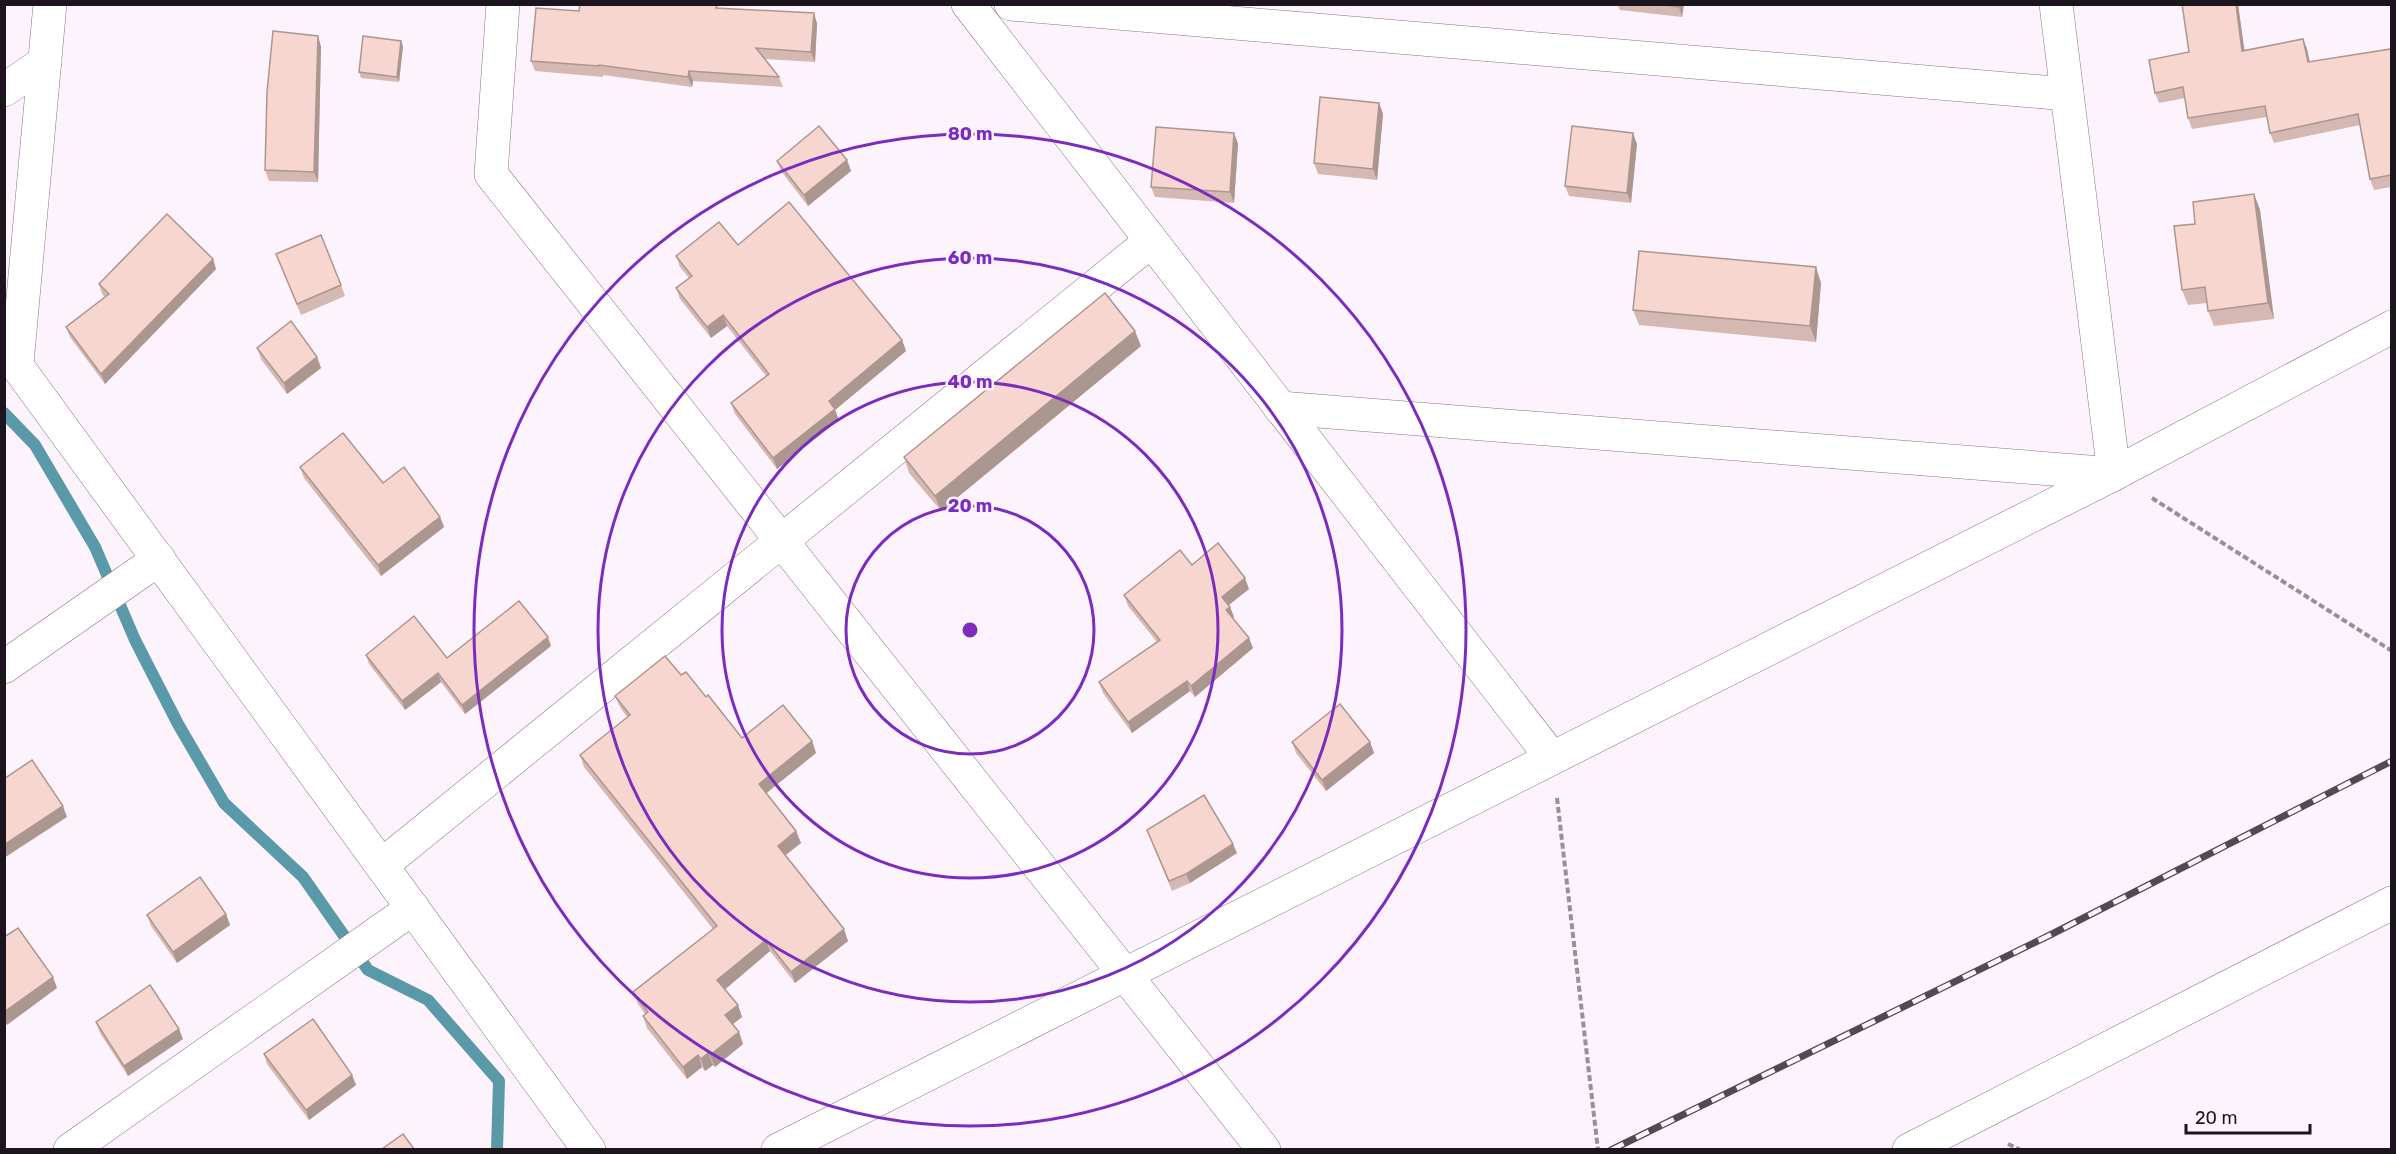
<svg xmlns="http://www.w3.org/2000/svg" width="2396" height="1154" viewBox="0 0 2396 1154" font-family="Rubik,sans-serif">
<style>
.lines{fill:none;stroke-linecap:round;stroke-linejoin:round}
.stream{stroke:#5a99a8;stroke-width:12}
.minor-casing{stroke:#897388;stroke-width:34}
.path{stroke:#988f98;stroke-width:4;stroke-dasharray:6 3;stroke-linecap:butt}
.minor{stroke:#fff;stroke-width:33}
.rail-casing{stroke:#524952;stroke-width:7}
.rail{stroke:#fdf3fd;stroke-width:4.5;stroke-dasharray:14;stroke-linecap:butt}
.wall{fill:#d4b8b1}
.shaded-wall{fill:#ac9690}
.building{fill:#f6d6ce;stroke:#ac9690;stroke-width:1.5}
.ring{fill:none;stroke:#7b2cbf;stroke-width:3}
.centre{fill:#7b2cbf;stroke:#fdf3fd;stroke-width:3}
.ring-label{font-size:18px;text-anchor:middle;font-weight:bold;fill:#7b2cbf;stroke:#fdf3fd;stroke-width:5;stroke-linejoin:round;paint-order:stroke}
</style>
<rect width="100%" height="100%" fill="#fdf3fd"/>
<g class="lines">
<path class="stream" d="M 4,413 L 35,445 L 95,547 L 135,640 L 178,724 L 224,803 L 303,877 L 368,970 L 428,1000 L 499,1081 L 497,1150"/>
<g class="minor-casing">
<g id="minor">
<path d="M 503,4 L 491,174 L 1264,1150"/>
<path d="M 968,4 L 1552,758"/>
<path d="M 1011,4 L 2067,94"/>
<path d="M 4,90 L 45,62"/>
<path d="M 4,348 L 589,1150"/>
<path d="M 17,363 L 50,4"/>
<path d="M 1280,408 L 2114,474 L 2056,4"/>
<path d="M 4,667 L 159,559"/>
<path d="M 382,865 L 1151,241"/>
<path d="M 70,1150 L 413,908"/>
<path d="M 778,1150 L 2114,474 L 2392,327"/>
<path d="M 1909,1150 L 2392,903"/>
</g>
</g>
<g class="path">
<path d="M 2152,498 L 2392,651"/>
<path d="M 1557,798 L 1598,1150"/>
<path d="M 2008,1144 L 2021,1150"/>
</g>
<use href="#minor" class="minor"/>
<g class="rail-casing">
<path id="rail" d="M 1611,1150 L 2052,934 L 2392,761"/>
</g>
<use href="#rail" class="rail"/>
</g>
<g class="wall">
<path d="M 580,4 L 717,4 L 718,8 L 814,13 L 817,24 L 815,62 L 764,59 L 779,77 L 783,87 L 693,81 L 692,87 L 603,75 L 603,77 L 535,71 L 531,61 L 579,11 Z"/>
<path d="M 1617,4 L 1684,4 L 1682,17 L 1620,10 Z"/>
<path d="M 2238,4 L 2244,50 L 2303,39 L 2307,49 L 2310,62 L 2391,49 L 2391,187 L 2374,190 L 2370,179 L 2360,125 L 2274,143 L 2270,133 L 2267,117 L 2192,129 L 2188,118 L 2185,98 L 2159,103 L 2155,93 L 2189,52 Z"/>
<path d="M 318,36 L 321,47 L 318,182 L 269,181 L 265,170 Z"/>
<path d="M 403,46 L 399,82 L 361,78 L 359,72 Z"/>
<path d="M 1379,103 L 1383,114 L 1377,180 L 1318,174 L 1314,163 Z"/>
<path d="M 1234,133 L 1238,144 L 1234,203 L 1155,197 L 1151,187 Z"/>
<path d="M 1637,144 L 1631,203 L 1569,196 L 1565,186 Z"/>
<path d="M 847,160 L 851,171 L 808,206 L 781,171 L 777,161 Z"/>
<path d="M 2254,194 L 2260,210 L 2274,319 L 2214,326 L 2208,311 L 2207,303 L 2188,305 L 2182,290 L 2195,224 Z"/>
<path d="M 738,245 L 902,340 L 906,351 L 835,410 L 839,420 L 777,469 L 735,414 L 731,403 L 766,376 L 727,326 L 711,338 L 680,299 L 676,288 L 689,278 L 680,267 L 676,256 Z"/>
<path d="M 276,254 L 341,285 L 345,296 L 301,315 Z"/>
<path d="M 213,259 L 216,269 L 105,384 L 70,337 L 66,327 L 105,297 L 102,294 L 99,284 Z"/>
<path d="M 1821,283 L 1816,342 L 1639,325 L 1633,310 Z"/>
<path d="M 1141,346 L 941,511 L 909,473 L 904,457 Z"/>
<path d="M 257,348 L 317,357 L 321,368 L 287,394 L 261,359 Z"/>
<path d="M 300,467 L 383,483 L 440,517 L 444,527 L 381,576 L 304,478 Z"/>
<path d="M 1192,565 L 1249,589 L 1229,605 L 1234,617 L 1233,618 L 1253,648 L 1195,697 L 1190,691 L 1132,733 L 1103,693 L 1099,682 L 1157,642 L 1128,606 L 1124,595 Z"/>
<path d="M 551,646 L 465,714 L 441,682 L 405,710 L 369,664 L 366,655 L 447,658 Z"/>
<path d="M 681,675 L 706,697 L 742,738 L 812,741 L 816,753 L 766,793 L 796,831 L 801,843 L 785,855 L 848,941 L 795,983 L 770,951 L 725,989 L 738,1005 L 742,1017 L 733,1024 L 739,1032 L 743,1044 L 715,1067 L 713,1065 L 705,1071 L 702,1067 L 687,1079 L 647,1028 L 643,1016 L 645,1014 L 638,1004 L 633,992 L 713,929 L 584,767 L 580,755 L 627,717 L 620,707 L 615,696 Z"/>
<path d="M 1292,742 L 1370,742 L 1374,753 L 1326,791 L 1296,753 Z"/>
<path d="M 1147,830 L 1237,853 L 1190,883 L 1172,891 Z"/>
<path d="M 226,914 L 230,925 L 177,963 L 151,926 L 147,915 Z"/>
<path d="M 96,1022 L 183,1039 L 128,1076 L 100,1033 Z"/>
<path d="M 264,1054 L 352,1075 L 356,1085 L 309,1120 L 267,1064 Z"/>
</g>
<g class="shaded-wall">
<path d="M 1679,4 L 1684,4 L 1682,17 L 1679,7 Z"/>
<path d="M 2236,4 L 2238,4 L 2246,61 L 2242,51 Z"/>
<path d="M 814,13 L 817,24 L 815,62 L 811,52 Z"/>
<path d="M 318,36 L 321,47 L 318,182 L 314,172 Z"/>
<path d="M 2303,39 L 2307,49 L 2312,73 L 2308,62 Z"/>
<path d="M 401,41 L 403,46 L 399,82 L 397,77 Z"/>
<path d="M 689,71 L 693,81 L 692,87 L 688,77 Z"/>
<path d="M 1379,103 L 1383,114 L 1377,180 L 1373,169 Z"/>
<path d="M 1234,133 L 1238,144 L 1234,203 L 1230,192 Z"/>
<path d="M 1633,133 L 1637,144 L 1631,203 L 1627,193 Z"/>
<path d="M 847,160 L 851,171 L 808,206 L 804,195 Z"/>
<path d="M 2254,194 L 2260,210 L 2274,319 L 2268,303 Z"/>
<path d="M 213,259 L 216,269 L 105,384 L 101,374 Z"/>
<path d="M 1816,267 L 1821,283 L 1816,342 L 1810,326 Z"/>
<path d="M 723,315 L 727,326 L 711,338 L 707,327 Z"/>
<path d="M 1135,331 L 1141,346 L 941,511 L 935,496 Z"/>
<path d="M 902,340 L 906,351 L 835,410 L 839,420 L 777,469 L 773,458 L 829,401 Z"/>
<path d="M 317,357 L 321,368 L 287,394 L 284,383 Z"/>
<path d="M 440,517 L 444,527 L 381,576 L 378,565 Z"/>
<path d="M 1245,578 L 1249,589 L 1226,607 L 1222,597 Z"/>
<path d="M 1230,607 L 1234,617 L 1230,621 L 1226,610 Z"/>
<path d="M 548,637 L 551,646 L 465,714 L 462,705 Z"/>
<path d="M 1249,638 L 1253,648 L 1195,697 L 1191,686 Z"/>
<path d="M 438,673 L 441,682 L 405,710 L 402,701 Z"/>
<path d="M 1187,681 L 1190,691 L 1132,733 L 1128,722 Z"/>
<path d="M 812,741 L 816,753 L 763,796 L 759,784 Z"/>
<path d="M 1370,742 L 1374,753 L 1326,791 L 1322,780 Z"/>
<path d="M 63,806 L 67,817 L 4,858 L 4,845 Z"/>
<path d="M 796,831 L 801,843 L 782,858 L 778,846 Z"/>
<path d="M 1233,844 L 1237,853 L 1190,883 L 1186,874 Z"/>
<path d="M 226,914 L 230,925 L 177,963 L 173,952 Z"/>
<path d="M 844,929 L 848,941 L 795,983 L 791,972 Z"/>
<path d="M 766,940 L 770,951 L 722,992 L 717,980 Z"/>
<path d="M 53,977 L 57,988 L 7,1025 L 4,1019 L 4,1012 Z"/>
<path d="M 738,1005 L 742,1017 L 729,1027 L 725,1015 Z"/>
<path d="M 179,1029 L 183,1039 L 128,1076 L 124,1066 Z"/>
<path d="M 739,1032 L 743,1044 L 715,1067 L 710,1055 Z"/>
<path d="M 708,1053 L 713,1065 L 705,1071 L 701,1059 Z"/>
<path d="M 698,1055 L 702,1067 L 687,1079 L 683,1067 Z"/>
<path d="M 352,1075 L 356,1085 L 309,1120 L 306,1110 Z"/>
</g>
<g class="building">
<path d="M 580,4 L 717,4 L 716,8 L 814,13 L 811,52 L 756,48 L 779,77 L 689,71 L 688,77 L 599,65 L 599,66 L 531,61 L 536,8 L 579,11 Z"/>
<path d="M 1658,4 L 1679,4 L 1679,7 Z"/>
<path d="M 2182,4 L 2236,4 L 2242,51 L 2303,39 L 2308,62 L 2391,49 L 2391,175 L 2370,179 L 2358,114 L 2270,133 L 2265,106 L 2188,118 L 2183,87 L 2155,93 L 2149,60 L 2189,52 Z"/>
<path d="M 273,31 L 318,36 L 314,172 L 265,170 L 267,92 Z"/>
<path d="M 363,36 L 401,41 L 397,77 L 359,72 Z"/>
<path d="M 1320,97 L 1379,103 L 1373,169 L 1314,163 Z"/>
<path d="M 819,126 L 847,160 L 804,195 L 777,161 Z"/>
<path d="M 1572,126 L 1633,133 L 1627,193 L 1565,186 Z"/>
<path d="M 1156,127 L 1234,133 L 1230,192 L 1151,187 Z"/>
<path d="M 2254,194 L 2268,303 L 2208,311 L 2205,287 L 2182,290 L 2174,226 L 2195,224 L 2193,202 Z"/>
<path d="M 789,202 L 902,340 L 829,401 L 835,409 L 773,458 L 731,403 L 769,374 L 723,315 L 707,327 L 676,288 L 692,276 L 676,256 L 719,222 L 738,245 Z"/>
<path d="M 167,214 L 213,259 L 101,374 L 66,327 L 109,294 L 99,284 Z"/>
<path d="M 321,235 L 341,285 L 297,304 L 276,254 Z"/>
<path d="M 1639,251 L 1816,267 L 1810,326 L 1633,310 Z"/>
<path d="M 1105,293 L 1135,331 L 935,496 L 904,457 Z"/>
<path d="M 291,321 L 317,357 L 284,383 L 257,348 Z"/>
<path d="M 343,433 L 383,483 L 404,467 L 440,517 L 378,565 L 300,467 Z"/>
<path d="M 1218,543 L 1245,578 L 1222,597 L 1230,607 L 1226,610 L 1249,638 L 1191,686 L 1187,681 L 1128,722 L 1099,682 L 1160,640 L 1124,595 L 1180,550 L 1192,565 Z"/>
<path d="M 519,601 L 548,637 L 462,705 L 438,673 L 402,701 L 366,655 L 414,616 L 447,658 Z"/>
<path d="M 665,656 L 681,675 L 686,672 L 706,697 L 708,695 L 742,738 L 783,705 L 812,741 L 759,784 L 796,831 L 778,846 L 844,929 L 791,972 L 766,940 L 717,980 L 738,1005 L 725,1015 L 739,1032 L 710,1055 L 708,1053 L 701,1059 L 698,1055 L 683,1067 L 643,1016 L 648,1012 L 633,992 L 717,926 L 580,755 L 630,715 L 615,696 Z"/>
<path d="M 1340,704 L 1370,742 L 1322,780 L 1292,742 Z"/>
<path d="M 32,760 L 63,806 L 4,845 L 4,779 Z"/>
<path d="M 1204,795 L 1233,844 L 1186,874 L 1169,881 L 1147,830 Z"/>
<path d="M 200,877 L 226,914 L 173,952 L 147,915 Z"/>
<path d="M 18,928 L 53,977 L 4,1012 L 4,937 Z"/>
<path d="M 150,985 L 179,1029 L 124,1066 L 96,1022 Z"/>
<path d="M 313,1019 L 352,1075 L 306,1110 L 264,1054 Z"/>
<path d="M 403,1134 L 414,1149 L 382,1149 Z"/>
</g>
<g class="ring">
<circle cx="970" cy="630" r="124"/>
<circle cx="970" cy="630" r="248"/>
<circle cx="970" cy="630" r="372"/>
<circle cx="970" cy="630" r="496"/>
</g>
<circle cx="970" cy="630" r="9" class="centre"/>
<g class="ring-label">
<text x="970" y="140">80 m</text>
<text x="970" y="264">60 m</text>
<text x="970" y="388">40 m</text>
<text x="970" y="512">20 m</text>
</g>
<rect width="2396" height="1154" fill="none" stroke="#1d151d" stroke-width="12"/>
<path d="M2186 1124v9h124v-9" fill="none" stroke="#1d151d" stroke-width="3"/>
<text x="2195" y="1124" font-size="18" fill="#1d151d" stroke="#fdf3fd" stroke-width="4.5" paint-order="stroke">20 m</text>
</svg>
